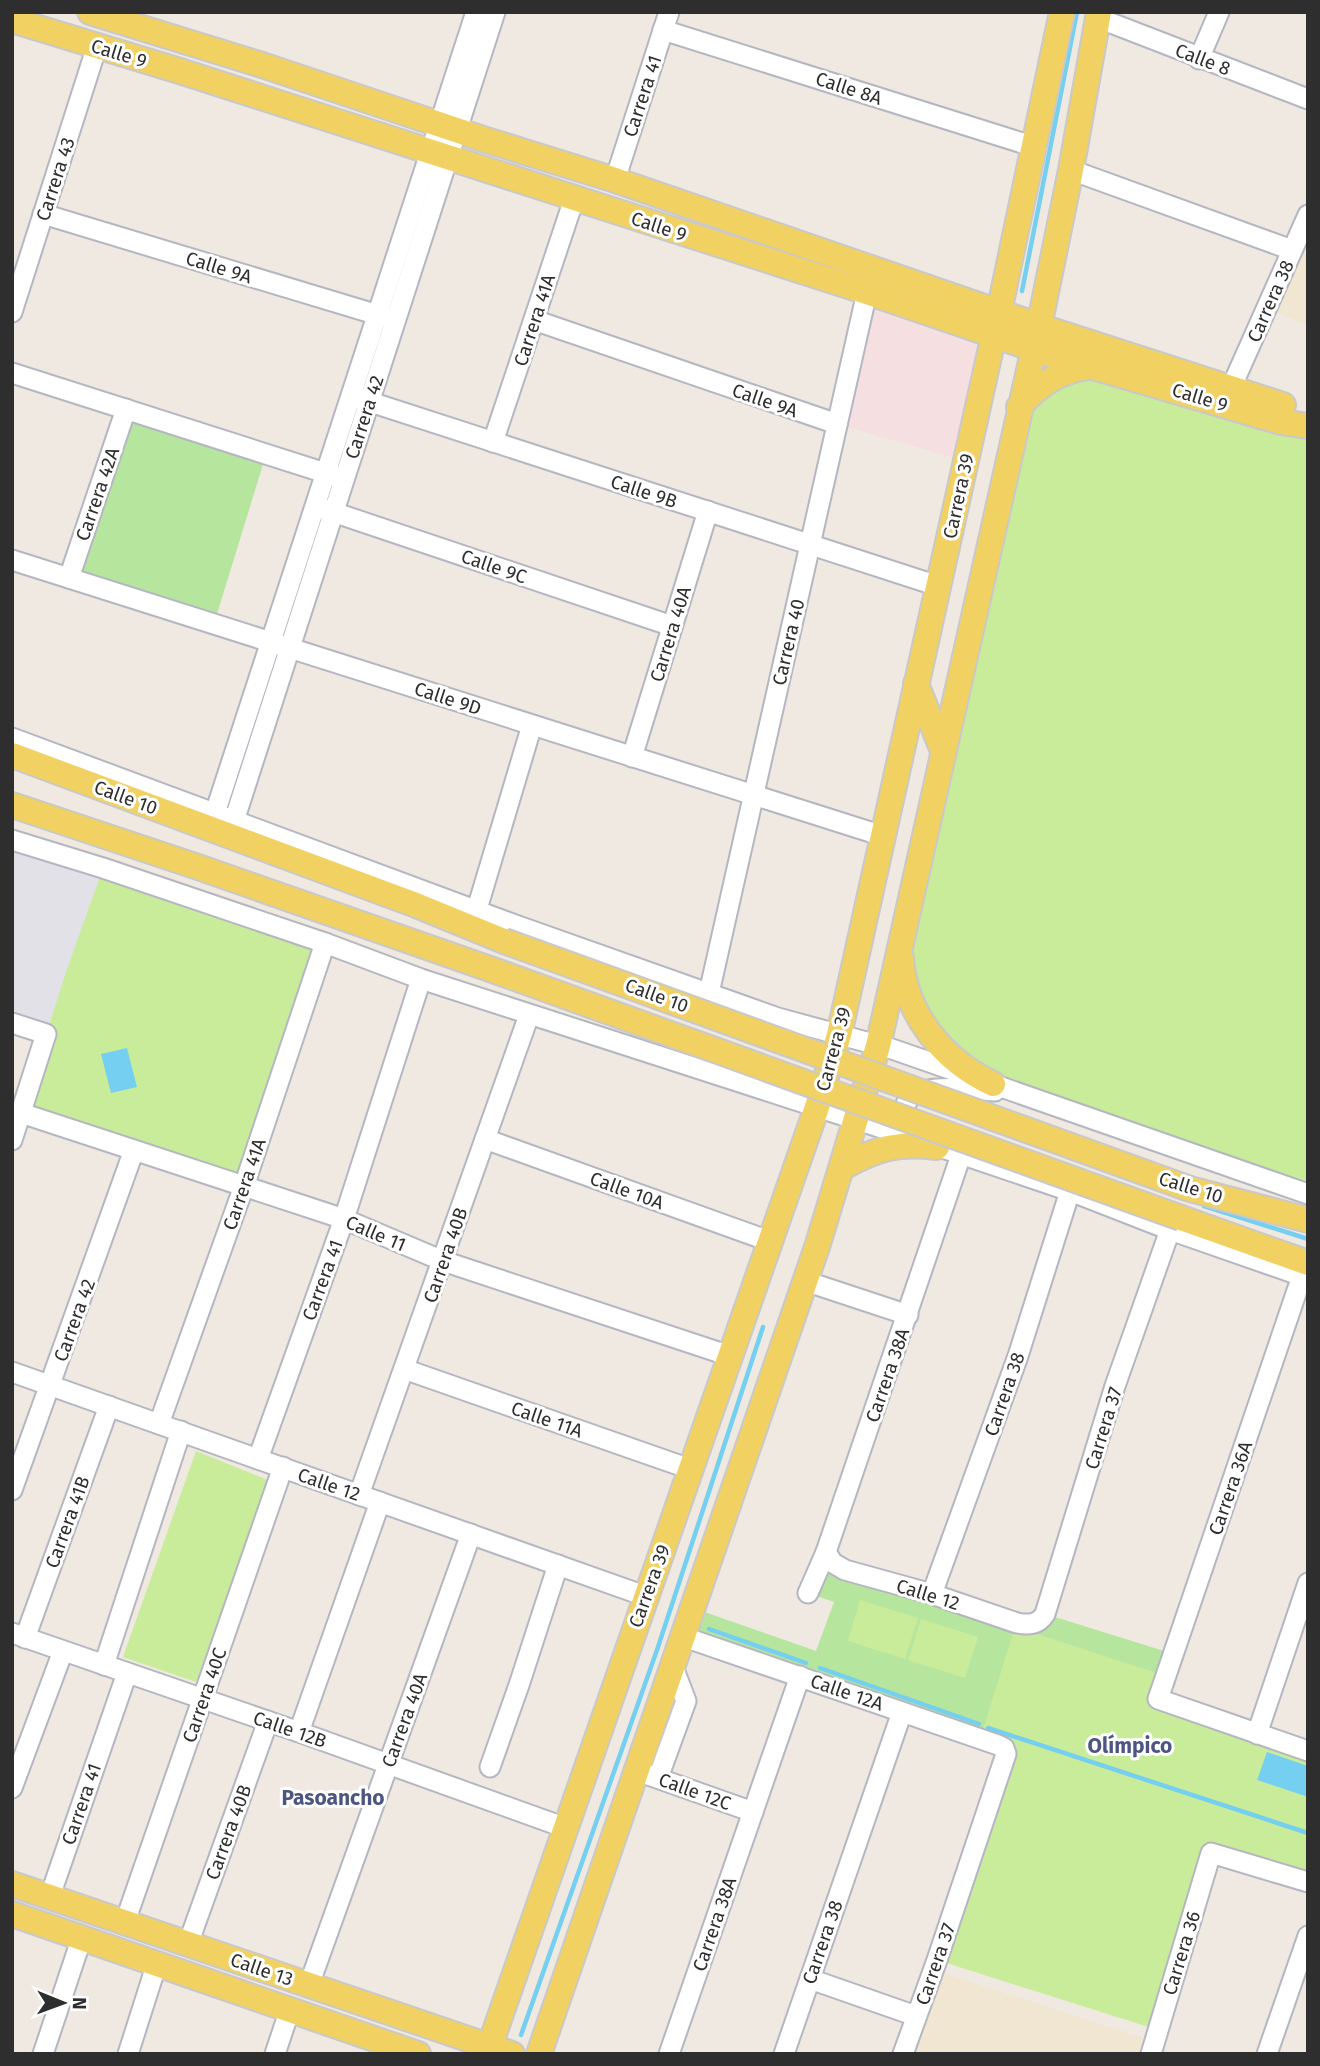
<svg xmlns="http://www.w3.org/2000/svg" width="1320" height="2066" viewBox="0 0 1320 2066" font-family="'Fira Sans',sans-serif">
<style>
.industrial{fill:#e3e1e8}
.education{fill:#f0e6d1}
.medical{fill:#f5dfe0}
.green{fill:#b6e59e}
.pitch{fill:#c9ec9a}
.water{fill:#75cff0}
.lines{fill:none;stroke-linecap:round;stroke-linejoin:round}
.stream{stroke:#75cff0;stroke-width:4.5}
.minor-casing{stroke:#b4b7c1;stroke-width:23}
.major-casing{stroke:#c9c9c9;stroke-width:28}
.minor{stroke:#fff;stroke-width:19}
.major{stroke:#f2d163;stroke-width:24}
.major-bridge-casing{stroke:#c9c9c9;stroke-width:28;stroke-linecap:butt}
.major-bridge{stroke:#f2d163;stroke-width:24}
.labels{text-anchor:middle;stroke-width:6;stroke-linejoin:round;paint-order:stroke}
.street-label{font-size:19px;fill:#2e2e2e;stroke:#fff}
.neighbourhood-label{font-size:21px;font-weight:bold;fill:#4d5680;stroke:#fff}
</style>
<rect width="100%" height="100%" fill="#efe9e1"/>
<path class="industrial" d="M 12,840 L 103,868 L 46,1034 L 12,1023 Z"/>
<g class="education">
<path d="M 1308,215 L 1308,326 L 1267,308 Z"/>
<path d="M 943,1973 L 1144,2038 L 1139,2054 L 914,2054 Z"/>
</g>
<path class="medical" d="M 867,292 L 994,335 L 965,461 L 837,424 Z"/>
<g class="green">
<path d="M 132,419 L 264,461 L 217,614 L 79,573 Z"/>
<path d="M 833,1563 L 1017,1623 L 1045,1614 L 1174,1654 L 1166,1676 L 980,1739 L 684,1637 L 693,1608 L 816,1651 L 834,1602 L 808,1593 Z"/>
</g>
<g class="pitch">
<path d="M 1073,369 L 1308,426 L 1308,1194 L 971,1074 L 902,975 L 1034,391 Z"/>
<path d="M 103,868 L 325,943 L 244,1186 L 21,1113 L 66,972 Z"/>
<path d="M 196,1451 L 268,1480 L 196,1682 L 123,1657 Z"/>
<path d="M 860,1600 L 918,1618 L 905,1659 L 848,1641 Z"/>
<path d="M 921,1619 L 978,1637 L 965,1678 L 908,1660 Z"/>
<path d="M 1015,1627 L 1166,1676 L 1158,1698 L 1308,1751 L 1308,1882 L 1211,1853 L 1158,2030 L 937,1960 L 1006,1754 L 980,1739 Z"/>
</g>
<g class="water">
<path d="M 127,1048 L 137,1087 L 111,1093 L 101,1054 Z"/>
<path d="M 1267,1752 L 1308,1766 L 1308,1797 L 1257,1780 Z"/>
</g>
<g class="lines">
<g class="stream">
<path d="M 1022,291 L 1077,12"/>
<path d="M 1204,1206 L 1308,1239"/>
<path d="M 709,1629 L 806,1663"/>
<path d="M 820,1668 L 979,1724"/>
<path d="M 988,1728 L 1308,1833"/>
<path d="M 521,2035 L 657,1650 L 763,1327"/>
</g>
<g class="minor-casing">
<g id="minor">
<path d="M 1098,18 L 1308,99"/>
<path d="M 663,30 L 1035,147"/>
<path d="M 1199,59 L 1219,12"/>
<path d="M 1071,170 L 1292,250"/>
<path d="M 615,180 L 669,12"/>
<path d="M 43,214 L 388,318"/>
<path d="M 12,312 L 97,46"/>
<path d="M 534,320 L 837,424"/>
<path d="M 12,373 L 338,477"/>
<path d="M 1231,388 L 1308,215"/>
<path d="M 358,398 L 938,586"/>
<path d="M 493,442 L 574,199"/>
<path d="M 321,508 L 672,626"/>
<path d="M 12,560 L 883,836"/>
<path d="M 69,578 L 126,409"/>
<path d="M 12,738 L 518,926 L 778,1018 L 892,1049 L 1308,1194"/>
<path d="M 632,757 L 708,511"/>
<path d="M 215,813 L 476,12"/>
<path d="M 234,821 L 495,12"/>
<path d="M 12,840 L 103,868 L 325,943 L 421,979 L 919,1140 L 1070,1191 L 1170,1230 L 1308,1278"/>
<path d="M 477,909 L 532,725"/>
<path d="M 709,993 L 867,292"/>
<path d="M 12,1023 L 46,1034 L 12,1140"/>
<path d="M 21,1113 L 344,1219 L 443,1261 L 730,1356"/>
<path d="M 911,1131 C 881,1075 966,1090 995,1091"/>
<path d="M 485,1139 L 769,1241"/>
<path d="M 1302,1276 L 1158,1699 L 1308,1751"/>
<path d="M 805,1281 L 908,1315"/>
<path d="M 404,1369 L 690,1469"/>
<path d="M 12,1372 L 645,1596"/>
<path d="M 159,1424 L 244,1186 L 325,943"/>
<path d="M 258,1459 L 344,1219 L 421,979"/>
<path d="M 12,1490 L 134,1150"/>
<path d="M 359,1495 L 529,1015"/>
<path d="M 826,1552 L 833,1563 L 845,1570 L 932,1594 L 1017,1623 C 1029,1625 1038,1625 1045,1614 L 1115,1386 L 1170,1230"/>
<path d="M 808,1593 L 826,1552 L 961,1155"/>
<path d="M 932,1594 L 1018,1356 L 1070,1191"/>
<path d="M 12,1633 L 299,1732 L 566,1828"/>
<path d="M 684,1637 L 998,1745 L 1004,1748 L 1006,1754 L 937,1960 L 903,2054"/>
<path d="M 25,1638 L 109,1406"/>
<path d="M 104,1665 L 181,1431"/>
<path d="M 299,1732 L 380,1502"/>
<path d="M 1257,1734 L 1308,1583"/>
<path d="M 490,1767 L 519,1685 L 558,1565"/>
<path d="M 637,1771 L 753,1812"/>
<path d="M 658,1778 L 686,1701 L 673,1667"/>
<path d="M 12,1788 L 63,1651"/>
<path d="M 50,1896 L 127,1673"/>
<path d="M 125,1922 L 283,1467"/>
<path d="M 188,1944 L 268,1721"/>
<path d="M 810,1979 L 916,2016"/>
<path d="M 309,1985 L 471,1534"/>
<path d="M 43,2054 L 82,1937"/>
<path d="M 128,2054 L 157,1963"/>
<path d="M 275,2054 L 290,2009"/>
<path d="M 669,2054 L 800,1676"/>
<path d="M 784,2054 L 902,1712"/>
<path d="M 1151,2054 L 1211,1853 L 1308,1882"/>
<path d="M 1267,2054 L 1308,1936"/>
</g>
</g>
<g class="major-casing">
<g id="major">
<path d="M 90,12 L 262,65 L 483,139 L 615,180 L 1054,331 L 1283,405"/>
<path d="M 12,20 L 183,72 L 867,292 L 1049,354 L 1281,422 L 1308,426"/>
<path d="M 1019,407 C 1040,383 1060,371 1092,366"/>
<path d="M 916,684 L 943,751"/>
<path d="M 12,755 L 416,905 L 504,941"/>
<path d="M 12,805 L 198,867 L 490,969"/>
<path d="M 901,958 C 905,1015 944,1061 993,1084"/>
<path d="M 843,1167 C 877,1148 898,1142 937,1147"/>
<path d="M 1190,1189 L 1308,1220"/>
<path d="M 1181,1218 L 1308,1263"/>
<path d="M 12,1884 L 512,2054"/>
<path d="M 12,1914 L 418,2054"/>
<path d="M 487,2054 L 817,1107 L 839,1035 L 1002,298 L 1062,12"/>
<path d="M 539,2054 L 817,1247 L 878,1046 L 1042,312 L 1071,170 L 1099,12"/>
</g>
</g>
<use href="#minor" class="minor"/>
<use href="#major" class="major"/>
<g class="major-bridge-casing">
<g id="major-bridge">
<path d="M 504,941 L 1190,1189"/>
<path d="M 490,969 L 1181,1218"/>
</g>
</g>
<use href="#major-bridge" class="major-bridge"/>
</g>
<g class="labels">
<g class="street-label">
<text transform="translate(119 53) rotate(17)" y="7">Calle 9</text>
<text transform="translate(1203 59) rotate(21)" y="7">Calle 8</text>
<text transform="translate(849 88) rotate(18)" y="7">Calle 8A</text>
<text transform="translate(642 96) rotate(-72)" y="7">Carrera 41</text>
<text transform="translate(55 179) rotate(-72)" y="7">Carrera 43</text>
<text transform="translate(659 226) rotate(18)" y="7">Calle 9</text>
<text transform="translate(219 267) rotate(17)" y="7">Calle 9A</text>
<text transform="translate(1270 301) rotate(-66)" y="7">Carrera 38</text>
<text transform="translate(534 320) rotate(-72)" y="7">Carrera 41A</text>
<text transform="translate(1200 397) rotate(17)" y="7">Calle 9</text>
<text transform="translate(765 400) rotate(19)" y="7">Calle 9A</text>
<text transform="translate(364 417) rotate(-72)" y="7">Carrera 42</text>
<text transform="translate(644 491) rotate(18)" y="7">Calle 9B</text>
<text transform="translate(97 494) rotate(-71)" y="7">Carrera 42A</text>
<text transform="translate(958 496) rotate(-78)" y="7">Carrera 39</text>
<text transform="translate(494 566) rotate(19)" y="7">Calle 9C</text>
<text transform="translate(670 634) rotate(-73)" y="7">Carrera 40A</text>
<text transform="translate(788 642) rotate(-77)" y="7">Carrera 40</text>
<text transform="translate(448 698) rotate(18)" y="7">Calle 9D</text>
<text transform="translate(126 797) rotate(20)" y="7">Calle 10</text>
<text transform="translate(657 995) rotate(20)" y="7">Calle 10</text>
<text transform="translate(833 1049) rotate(-75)" y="7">Carrera 39</text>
<text transform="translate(244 1184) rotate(-71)" y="7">Carrera 41A</text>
<text transform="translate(1191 1187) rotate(17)" y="7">Calle 10</text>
<text transform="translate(627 1190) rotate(20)" y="7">Calle 10A</text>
<text transform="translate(376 1233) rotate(23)" y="7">Calle 11</text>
<text transform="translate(445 1255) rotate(-71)" y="7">Carrera 40B</text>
<text transform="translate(322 1280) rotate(-70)" y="7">Carrera 41</text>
<text transform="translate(74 1320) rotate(-70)" y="7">Carrera 42</text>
<text transform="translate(887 1375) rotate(-71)" y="7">Carrera 38A</text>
<text transform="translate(1004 1394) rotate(-71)" y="7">Carrera 38</text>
<text transform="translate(547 1419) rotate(19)" y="7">Calle 11A</text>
<text transform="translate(1103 1428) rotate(-73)" y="7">Carrera 37</text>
<text transform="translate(329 1484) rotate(19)" y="7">Calle 12</text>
<text transform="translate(1230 1488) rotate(-71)" y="7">Carrera 36A</text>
<text transform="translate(67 1522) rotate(-70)" y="7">Carrera 41B</text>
<text transform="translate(649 1586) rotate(-70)" y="7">Carrera 39</text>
<text transform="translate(928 1594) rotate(17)" y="7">Calle 12</text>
<text transform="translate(847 1692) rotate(19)" y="7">Calle 12A</text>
<text transform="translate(204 1695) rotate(-71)" y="7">Carrera 40C</text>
<text transform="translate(404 1720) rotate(-70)" y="7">Carrera 40A</text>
<text transform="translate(290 1729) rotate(19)" y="7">Calle 12B</text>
<text transform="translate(695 1791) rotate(20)" y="7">Calle 12C</text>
<text transform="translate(81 1804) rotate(-71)" y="7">Carrera 41</text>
<text transform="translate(228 1832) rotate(-70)" y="7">Carrera 40B</text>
<text transform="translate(714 1924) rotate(-71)" y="7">Carrera 38A</text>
<text transform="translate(822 1942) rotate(-71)" y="7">Carrera 38</text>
<text transform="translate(1181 1953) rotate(-73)" y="7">Carrera 36</text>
<text transform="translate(935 1964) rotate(-71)" y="7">Carrera 37</text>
<text transform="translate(262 1969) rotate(19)" y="7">Calle 13</text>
</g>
<g class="neighbourhood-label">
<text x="1130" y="1753">Olímpico</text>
<text x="333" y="1805">Pasoancho</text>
</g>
</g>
<rect width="1320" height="2066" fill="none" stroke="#2e2e2e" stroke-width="28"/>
<g transform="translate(63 2003) rotate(91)" stroke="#ffffff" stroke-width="5" paint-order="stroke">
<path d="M0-5L12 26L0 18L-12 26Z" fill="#2e2e2e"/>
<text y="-10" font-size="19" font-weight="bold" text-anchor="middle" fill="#2e2e2e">N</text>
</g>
</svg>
